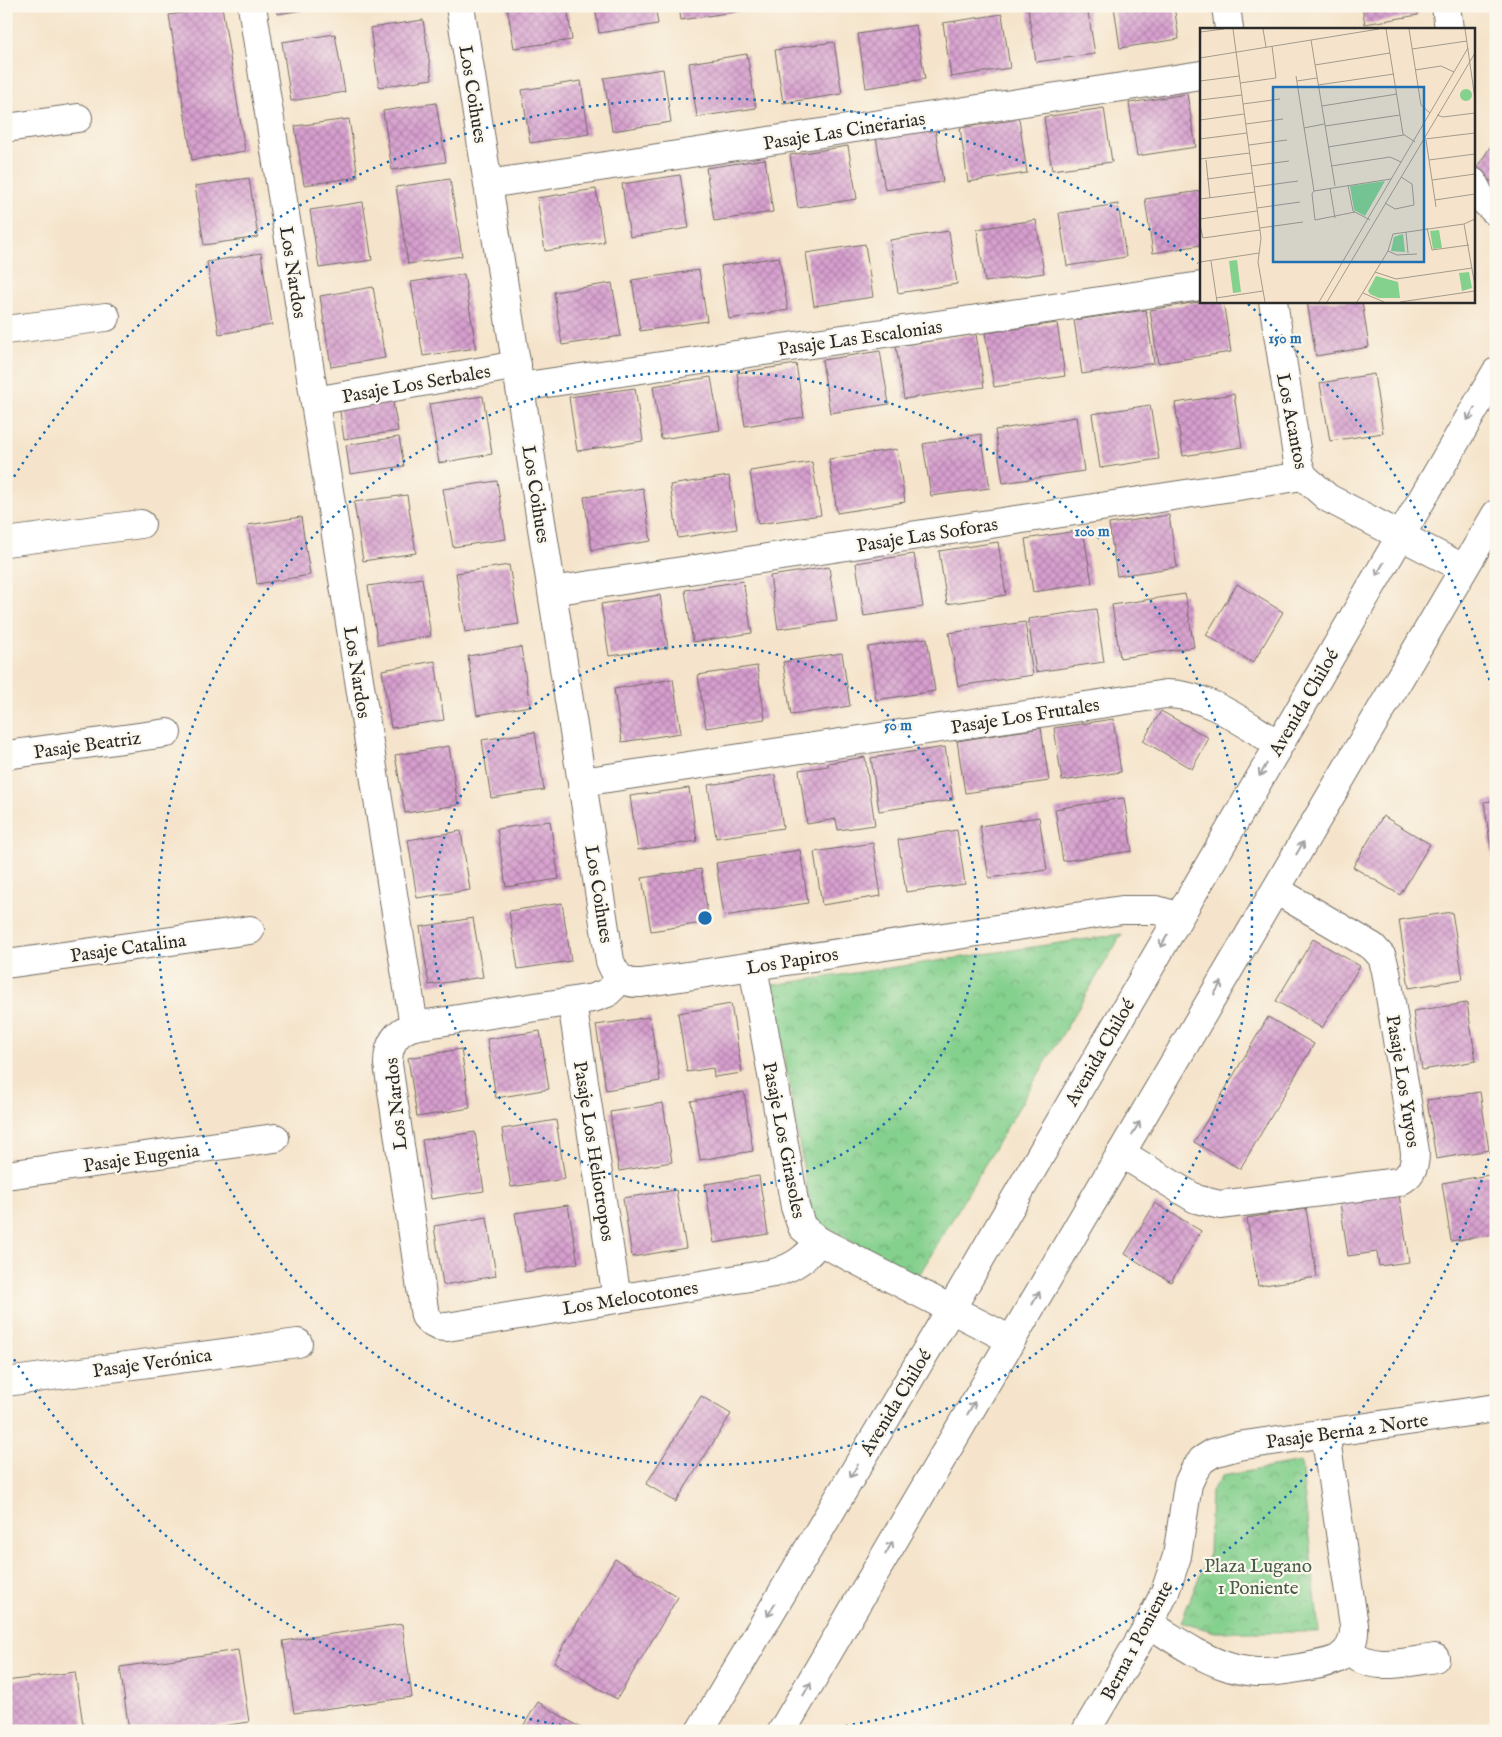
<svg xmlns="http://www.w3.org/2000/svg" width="1502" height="1737" viewBox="0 0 1502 1737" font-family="'IM FELL English',serif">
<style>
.park{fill:url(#park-crowns);stroke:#587e5c}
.building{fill:url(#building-cross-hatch)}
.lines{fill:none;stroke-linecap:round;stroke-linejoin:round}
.minor-casing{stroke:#726c63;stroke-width:30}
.minor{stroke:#fff;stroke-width:28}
.oneway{stroke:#a0a0a0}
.ring{fill:none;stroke:#1f6fb2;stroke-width:2.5;stroke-dasharray:2.5 5}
.labels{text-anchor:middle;stroke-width:4.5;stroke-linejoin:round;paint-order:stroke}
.street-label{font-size:19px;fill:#2b2b2b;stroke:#fbf7ec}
.park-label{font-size:19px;fill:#465d48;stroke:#fbf7ec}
.inset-road{fill:none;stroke:#a49a8b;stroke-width:1}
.view{fill:#1f6fb2;fill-opacity:0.15;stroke:#1f6fb2;stroke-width:2.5}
.inset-edge{fill:none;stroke:#2b2b2b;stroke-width:2.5}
.centre{fill:#1f6fb2;stroke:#fbf7ec;stroke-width:2.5}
.ring-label{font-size:15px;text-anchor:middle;font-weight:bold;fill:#1f6fb2;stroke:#fbf7ec;stroke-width:4.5;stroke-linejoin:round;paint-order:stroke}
</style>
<defs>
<pattern id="park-crowns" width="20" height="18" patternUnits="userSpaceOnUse" patternTransform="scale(1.25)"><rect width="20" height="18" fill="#84d08d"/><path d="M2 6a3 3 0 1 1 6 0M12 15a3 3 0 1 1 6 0" fill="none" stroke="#6ca973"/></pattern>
<pattern id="building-cross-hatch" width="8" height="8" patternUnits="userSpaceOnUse" patternTransform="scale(1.25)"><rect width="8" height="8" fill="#d79fcf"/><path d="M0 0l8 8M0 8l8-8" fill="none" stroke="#af82a8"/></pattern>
</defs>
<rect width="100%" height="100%" fill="#fbf7ec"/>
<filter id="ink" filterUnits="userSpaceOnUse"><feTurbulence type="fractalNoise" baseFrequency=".02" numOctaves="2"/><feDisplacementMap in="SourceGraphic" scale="10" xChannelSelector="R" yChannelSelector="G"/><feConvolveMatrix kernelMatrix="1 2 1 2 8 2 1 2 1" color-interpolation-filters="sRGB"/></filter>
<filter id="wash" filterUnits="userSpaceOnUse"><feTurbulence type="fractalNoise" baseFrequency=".0096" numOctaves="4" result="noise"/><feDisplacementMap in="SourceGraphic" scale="20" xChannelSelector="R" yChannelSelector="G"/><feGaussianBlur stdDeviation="1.12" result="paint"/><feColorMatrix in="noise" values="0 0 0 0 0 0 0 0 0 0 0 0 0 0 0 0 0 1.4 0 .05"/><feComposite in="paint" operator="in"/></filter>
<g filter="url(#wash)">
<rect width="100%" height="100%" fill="#f5e4cb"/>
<g class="park">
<path d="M 1122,934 L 916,1280 L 812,1218 L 772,985 Z"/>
<path d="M 1301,1462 L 1319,1632 L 1215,1632 L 1181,1622 L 1209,1553 L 1211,1491 L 1223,1476 Z"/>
</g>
<g id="blocks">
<g class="building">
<path d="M 222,6 L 245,151 L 192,160 L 169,15 Z"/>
<path d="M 277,6 L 320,6 L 320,7 L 278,14 Z"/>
<path d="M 507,6 L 567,6 L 572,40 L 514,48 Z"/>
<path d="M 595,6 L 655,6 L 658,24 L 599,33 Z"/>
<path d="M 679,6 L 739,6 L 740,11 L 681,20 Z"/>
<path d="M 1047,6 L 1087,6 L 1095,54 L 1036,62 L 1028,9 Z"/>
<path d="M 1114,6 L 1174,6 L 1179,39 L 1120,48 Z"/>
<path d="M 1362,6 L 1417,6 L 1418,15 L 1365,24 Z"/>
<path d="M 1002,14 L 1010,68 L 951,77 L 943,23 Z"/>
<path d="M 423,20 L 432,79 L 379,87 L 370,28 Z"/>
<path d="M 916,25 L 925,79 L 866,88 L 858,34 Z"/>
<path d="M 335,34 L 345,92 L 291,101 L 282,42 Z"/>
<path d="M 834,42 L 842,94 L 783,103 L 775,50 Z"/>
<path d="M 747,54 L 756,108 L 697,117 L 689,63 Z"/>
<path d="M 663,69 L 671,122 L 612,131 L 604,78 Z"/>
<path d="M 581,81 L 589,134 L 530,143 L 522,90 Z"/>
<path d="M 1187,94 L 1196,147 L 1137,156 L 1129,103 Z"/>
<path d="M 436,103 L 446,162 L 392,170 L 383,111 Z"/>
<path d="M 1104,108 L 1112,162 L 1052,170 L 1044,117 Z"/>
<path d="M 349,119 L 358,177 L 304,185 L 295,126 Z"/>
<path d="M 1019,119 L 1027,173 L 968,182 L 960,128 Z"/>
<path d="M 935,128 L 943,182 L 885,190 L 876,137 Z"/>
<path d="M 1496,137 L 1496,184 L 1475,172 Z"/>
<path d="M 848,146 L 857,199 L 798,208 L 790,155 Z"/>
<path d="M 765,159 L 773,212 L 714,221 L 706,168 Z"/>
<path d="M 680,175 L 689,228 L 630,237 L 622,184 Z"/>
<path d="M 249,178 L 258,237 L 204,245 L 195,186 Z"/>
<path d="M 450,179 L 462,256 L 408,264 L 396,187 Z"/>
<path d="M 596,189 L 604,242 L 545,251 L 537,198 Z"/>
<path d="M 1201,191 L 1201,245 L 1153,253 L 1145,199 Z"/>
<path d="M 363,202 L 372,260 L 319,268 L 310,210 Z"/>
<path d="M 1118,204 L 1126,257 L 1067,266 L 1059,213 Z"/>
<path d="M 1036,220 L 1044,273 L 985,282 L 977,229 Z"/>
<path d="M 949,231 L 957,284 L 898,293 L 890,240 Z"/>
<path d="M 865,244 L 873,297 L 814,306 L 806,253 Z"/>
<path d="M 261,253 L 272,325 L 219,334 L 207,262 Z"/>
<path d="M 779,257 L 788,310 L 729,319 L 721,266 Z"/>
<path d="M 699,270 L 707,321 L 640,331 L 632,280 Z"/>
<path d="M 464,274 L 476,348 L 423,356 L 411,282 Z"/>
<path d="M 612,283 L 621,336 L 562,345 L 554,292 Z"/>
<path d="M 373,287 L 385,358 L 331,367 L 320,296 Z"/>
<path d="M 1204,301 L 1223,301 L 1231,352 L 1158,363 L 1150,310 Z"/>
<path d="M 1307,301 L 1362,301 L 1369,347 L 1316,356 Z"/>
<path d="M 1146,310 L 1154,363 L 1082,374 L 1074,320 Z"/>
<path d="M 1057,323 L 1065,376 L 994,387 L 985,333 Z"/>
<path d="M 976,334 L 984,387 L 904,399 L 896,346 Z"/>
<path d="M 880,351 L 889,404 L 830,413 L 822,360 Z"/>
<path d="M 796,364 L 804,417 L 745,426 L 737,373 Z"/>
<path d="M 1374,374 L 1383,433 L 1330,441 L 1320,383 Z"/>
<path d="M 711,377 L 720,430 L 661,439 L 653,386 Z"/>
<path d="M 635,388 L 643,441 L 577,451 L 569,397 Z"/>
<path d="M 1234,394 L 1242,447 L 1183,456 L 1175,403 Z"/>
<path d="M 483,396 L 492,454 L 439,463 L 429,404 Z"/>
<path d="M 392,397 L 398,431 L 344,439 L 339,405 Z"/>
<path d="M 1150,405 L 1159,459 L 1100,468 L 1092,414 Z"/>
<path d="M 1076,417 L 1084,471 L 1003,483 L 995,430 Z"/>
<path d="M 981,434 L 990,488 L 931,496 L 923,444 Z"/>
<path d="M 399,437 L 404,466 L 350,474 L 346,445 Z"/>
<path d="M 897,449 L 905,502 L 837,513 L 829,459 Z"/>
<path d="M 812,462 L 821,515 L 758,524 L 750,471 Z"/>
<path d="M 729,476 L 737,529 L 678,538 L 670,485 Z"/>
<path d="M 497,481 L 506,539 L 453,547 L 443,489 Z"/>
<path d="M 643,488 L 651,541 L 592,550 L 584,497 Z"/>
<path d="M 407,495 L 416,553 L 363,561 L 354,502 Z"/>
<path d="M 1169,515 L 1177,567 L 1117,576 L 1109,524 Z"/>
<path d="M 301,517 L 310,575 L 257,584 L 248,525 Z"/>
<path d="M 1083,530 L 1092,583 L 1033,592 L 1025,539 Z"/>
<path d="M 998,542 L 1006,595 L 947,604 L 939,551 Z"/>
<path d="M 914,554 L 923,607 L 864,616 L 856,563 Z"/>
<path d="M 509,565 L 519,624 L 465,632 L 456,573 Z"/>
<path d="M 829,567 L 837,621 L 778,629 L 770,576 Z"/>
<path d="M 422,578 L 431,636 L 378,645 L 368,586 Z"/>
<path d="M 743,581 L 752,633 L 693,642 L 685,590 Z"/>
<path d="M 1237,584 L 1283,612 L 1253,663 L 1206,635 Z"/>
<path d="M 1185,594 L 1194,647 L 1120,658 L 1112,605 Z"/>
<path d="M 660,595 L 668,648 L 609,656 L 601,604 Z"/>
<path d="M 1096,609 L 1104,662 L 1036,672 L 1028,619 Z"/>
<path d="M 1025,622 L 1033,675 L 958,686 L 949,633 Z"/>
<path d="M 927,638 L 935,691 L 876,700 L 868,647 Z"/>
<path d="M 521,647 L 530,706 L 477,715 L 468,656 Z"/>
<path d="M 842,653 L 850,706 L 791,715 L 783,662 Z"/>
<path d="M 435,661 L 444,720 L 391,728 L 382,670 Z"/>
<path d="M 757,666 L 765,719 L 706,728 L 698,675 Z"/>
<path d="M 673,679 L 681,733 L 622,742 L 614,689 Z"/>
<path d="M 1161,711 L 1209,738 L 1192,769 L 1143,741 Z"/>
<path d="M 1113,719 L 1121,772 L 1062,781 L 1054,728 Z"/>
<path d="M 1041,728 L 1049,781 L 965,793 L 957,741 Z"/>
<path d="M 535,732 L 544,790 L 491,798 L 482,740 Z"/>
<path d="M 449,746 L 458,805 L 405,813 L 395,755 Z"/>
<path d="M 945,747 L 953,800 L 879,811 L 871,758 Z"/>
<path d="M 865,757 L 875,825 L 838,830 L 836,819 L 807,824 L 799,770 L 828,766 L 828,763 Z"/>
<path d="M 775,775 L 783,828 L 716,838 L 708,785 Z"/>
<path d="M 689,788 L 697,841 L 638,850 L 630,796 Z"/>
<path d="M 1124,798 L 1132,851 L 1063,861 L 1055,809 Z"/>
<path d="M 1496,800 L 1496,860 L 1493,861 L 1484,802 Z"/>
<path d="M 1383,816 L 1430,844 L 1400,895 L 1353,867 Z"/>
<path d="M 1039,817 L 1047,870 L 989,878 L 980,826 Z"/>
<path d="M 550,821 L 559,879 L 506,887 L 497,829 Z"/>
<path d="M 957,830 L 965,884 L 906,892 L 898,840 Z"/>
<path d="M 461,831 L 470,890 L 417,898 L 408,840 Z"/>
<path d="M 873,843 L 881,896 L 822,905 L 814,852 Z"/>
<path d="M 800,850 L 808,903 L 724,916 L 716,863 Z"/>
<path d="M 701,869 L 709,922 L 651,931 L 642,878 Z"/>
<path d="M 562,903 L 571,961 L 518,969 L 509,911 Z"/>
<path d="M 1452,912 L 1463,979 L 1409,988 L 1399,920 Z"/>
<path d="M 473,918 L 483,977 L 429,985 L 420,927 Z"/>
<path d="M 1313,939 L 1360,966 L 1322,1028 L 1276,1001 Z"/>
<path d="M 1467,1003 L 1476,1061 L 1422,1070 L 1413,1011 Z"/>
<path d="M 731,1004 L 742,1073 L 714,1077 L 713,1068 L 687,1072 L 678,1013 Z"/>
<path d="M 650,1017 L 660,1081 L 606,1090 L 596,1025 Z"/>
<path d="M 1268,1017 L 1314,1044 L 1240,1169 L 1194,1142 Z"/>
<path d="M 540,1031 L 549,1089 L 496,1098 L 487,1039 Z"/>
<path d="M 461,1049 L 470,1108 L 417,1117 L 408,1058 Z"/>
<path d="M 744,1092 L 753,1151 L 700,1160 L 691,1101 Z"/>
<path d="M 1480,1092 L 1489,1150 L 1436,1159 L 1427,1100 Z"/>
<path d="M 663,1103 L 672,1162 L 619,1171 L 610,1112 Z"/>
<path d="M 556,1120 L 565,1179 L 511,1187 L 502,1129 Z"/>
<path d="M 475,1132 L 484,1191 L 431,1199 L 422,1140 Z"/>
<path d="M 1495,1174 L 1496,1234 L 1451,1241 L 1442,1183 Z"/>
<path d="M 759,1176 L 768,1234 L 714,1243 L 705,1184 Z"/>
<path d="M 676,1190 L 686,1248 L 632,1257 L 623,1198 Z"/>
<path d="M 1399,1194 L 1409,1262 L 1379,1266 L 1377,1252 L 1348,1256 L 1340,1203 Z"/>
<path d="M 1155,1203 L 1201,1231 L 1171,1282 L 1125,1254 Z"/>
<path d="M 568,1205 L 578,1263 L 525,1272 L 515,1213 Z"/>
<path d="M 1306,1209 L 1317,1277 L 1258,1286 L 1247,1218 Z"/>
<path d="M 487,1217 L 496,1276 L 443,1285 L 434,1226 Z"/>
<path d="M 701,1396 L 731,1414 L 676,1502 L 646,1484 Z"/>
<path d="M 615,1559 L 678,1597 L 617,1699 L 554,1662 Z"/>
<path d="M 402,1624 L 412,1697 L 294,1713 L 283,1641 Z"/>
<path d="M 238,1650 L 249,1722 L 187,1731 L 129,1731 L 120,1667 Z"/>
<path d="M 75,1672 L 84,1731 L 6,1731 L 6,1681 Z"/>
<path d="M 538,1702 L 586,1731 L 520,1731 Z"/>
</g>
</g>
</g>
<g filter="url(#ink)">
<use href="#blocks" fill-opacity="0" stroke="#726c63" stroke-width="1"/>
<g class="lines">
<g class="minor-casing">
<g id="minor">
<path d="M 252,6 L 414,1026"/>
<path d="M 460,6 L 610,961 C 616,977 624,984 641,983 L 1122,910 L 1156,910 L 1178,916"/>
<path d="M 1226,6 L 1229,29"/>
<path d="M 1446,6 L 1449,29"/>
<path d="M 6,128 L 78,118"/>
<path d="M 1473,182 L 1481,198 L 1496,212"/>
<path d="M 488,184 L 1201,75"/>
<path d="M 1273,301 L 1298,462 L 1303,476 L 1328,498 L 1463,568"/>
<path d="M 6,330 L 106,317"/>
<path d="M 520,387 L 1201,286"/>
<path d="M 315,401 L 517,365"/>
<path d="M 6,542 L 141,524"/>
<path d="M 552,591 L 1303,476"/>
<path d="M 6,755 L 167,733"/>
<path d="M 582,782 L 1166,694 C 1208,694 1243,723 1278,744"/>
<path d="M 6,964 L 250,930"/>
<path d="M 753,966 L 795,1207 L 802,1227 L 819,1241 L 1011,1340"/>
<path d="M 621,979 L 607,993 L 593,998 L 414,1026 C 395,1032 388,1045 388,1064 L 425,1316 C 432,1324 436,1327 447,1327 L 774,1273 C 794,1267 807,1258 819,1241"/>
<path d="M 572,1003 L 617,1299"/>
<path d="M 1121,1153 L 1196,1199 L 1220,1205 L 1398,1182 C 1411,1176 1415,1168 1415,1152 L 1386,971 L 1382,957 L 1373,947 L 1276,890"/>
<path d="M 6,1175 L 275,1138"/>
<path d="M 6,1382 L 298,1343"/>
<path d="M 1149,1624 C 1173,1638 1197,1656 1223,1665 C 1233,1669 1245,1671 1256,1672 C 1272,1673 1327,1665 1339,1658 C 1351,1650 1355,1638 1354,1625 L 1325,1433"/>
<path d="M 1348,1650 C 1371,1673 1405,1662 1435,1658"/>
<path d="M 700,1731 L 951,1309 L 1496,372"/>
<path d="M 782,1731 L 1496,514"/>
<path d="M 1086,1731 L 1149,1624 L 1165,1592 L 1177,1556 L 1188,1484 L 1194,1471 L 1202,1460 L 1213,1453 L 1238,1446 L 1496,1408"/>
</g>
</g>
<use href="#minor" class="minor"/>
</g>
<defs><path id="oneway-shaft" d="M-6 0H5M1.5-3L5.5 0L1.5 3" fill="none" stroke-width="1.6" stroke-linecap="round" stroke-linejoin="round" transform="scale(1.25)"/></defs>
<g class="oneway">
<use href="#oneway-shaft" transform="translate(1471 414) rotate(120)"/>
<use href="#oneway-shaft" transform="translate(1380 569) rotate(120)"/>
<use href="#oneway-shaft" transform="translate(1263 770) rotate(120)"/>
<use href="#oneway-shaft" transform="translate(1300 848) rotate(-60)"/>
<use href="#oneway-shaft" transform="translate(1164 941) rotate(120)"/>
<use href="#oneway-shaft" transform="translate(1218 988) rotate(-59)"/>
<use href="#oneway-shaft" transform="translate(1136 1128) rotate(-59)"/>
<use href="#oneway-shaft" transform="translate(1036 1298) rotate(-60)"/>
<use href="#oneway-shaft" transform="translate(971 1408) rotate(-60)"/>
<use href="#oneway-shaft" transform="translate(854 1471) rotate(121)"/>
<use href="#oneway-shaft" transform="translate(889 1548) rotate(-60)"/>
<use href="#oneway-shaft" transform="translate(771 1610) rotate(120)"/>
<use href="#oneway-shaft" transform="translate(807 1689) rotate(-60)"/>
</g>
</g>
<g class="ring">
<circle cx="705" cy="918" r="273"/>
<circle cx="705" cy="918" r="547"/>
<path d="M1495 1137A820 820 0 0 1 819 1730M591 1730A820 820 0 0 1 10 1353M10 483A820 820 0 0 1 1198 263M1248 304A820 820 0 0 1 1495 699"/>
</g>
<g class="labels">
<g class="street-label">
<text transform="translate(474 94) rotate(81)" y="7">Los Coihues</text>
<text transform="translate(844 130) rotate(-9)" y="7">Pasaje Las Cinerarias</text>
<text transform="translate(294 272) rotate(81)" y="7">Los Nardos</text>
<text transform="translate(860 337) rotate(-8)" y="7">Pasaje Las Escalonias</text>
<text transform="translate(416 383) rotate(-10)" y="7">Pasaje Los Serbales</text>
<text transform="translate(1293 421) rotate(79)" y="7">Los Acantos</text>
<text transform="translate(537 494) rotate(81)" y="7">Los Coihues</text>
<text transform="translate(927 534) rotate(-9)" y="7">Pasaje Las Soforas</text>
<text transform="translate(358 672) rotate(81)" y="7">Los Nardos</text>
<text transform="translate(1303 702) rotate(-60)" y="7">Avenida Chiloé</text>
<text transform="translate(1025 715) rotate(-9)" y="7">Pasaje Los Frutales</text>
<text transform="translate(87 744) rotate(-8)" y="7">Pasaje Beatriz</text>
<text transform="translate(600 894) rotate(81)" y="7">Los Coihues</text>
<text transform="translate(128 947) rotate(-8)" y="7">Pasaje Catalina</text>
<text transform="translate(792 960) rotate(-9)" y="7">Los Papiros</text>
<text transform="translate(1099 1052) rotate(-60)" y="7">Avenida Chiloé</text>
<text transform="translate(1404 1081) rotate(81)" y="7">Pasaje Los Yuyos</text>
<text transform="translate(395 1104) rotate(-96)" y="7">Los Nardos</text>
<text transform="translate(785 1140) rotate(79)" y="7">Pasaje Los Girasoles</text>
<text transform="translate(595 1151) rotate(81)" y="7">Pasaje Los Heliotropos</text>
<text transform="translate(141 1157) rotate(-8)" y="7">Pasaje Eugenia</text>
<text transform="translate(630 1297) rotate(-9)" y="7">Los Melocotones</text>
<text transform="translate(152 1362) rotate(-8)" y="7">Pasaje Verónica</text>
<text transform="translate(895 1402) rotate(-59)" y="7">Avenida Chiloé</text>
<text transform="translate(1347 1430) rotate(-8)" y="7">Pasaje Berna 2 Norte</text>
<text transform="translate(1136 1640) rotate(-62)" y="7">Berna 1 Poniente</text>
</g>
<g class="park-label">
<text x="1258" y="1572">Plaza Lugano<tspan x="1258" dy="22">1 Poniente</tspan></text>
</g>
</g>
<g transform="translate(1200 28)">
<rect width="275" height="275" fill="#f5e4cb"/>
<path d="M 185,153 L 165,188 L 154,182 L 150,158 ZM 239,202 L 242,220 L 233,221 L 230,203 ZM 203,206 L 205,224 L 191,223 L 194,209 ZM 37,232 L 41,264 L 33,265 L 29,233 ZM 269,244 L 272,260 L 262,263 L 259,245 ZM 176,248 L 198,254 L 200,270 L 179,270 L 170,266 L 168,263 Z" fill="#84d08d"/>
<path d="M260 67a6 6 0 1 1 12 0a6 6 0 1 1-12 0ZM 175,255 L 190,259 L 188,267 L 172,263 Z" fill="#84d08d"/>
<path class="inset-road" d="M 33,1 L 61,210 L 58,234 L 65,274M 63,1 L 66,19M 186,1 L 203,106 L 215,114M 209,1 L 221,77 L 230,85M 265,1 L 275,71M 0,4 L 24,1M 111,12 L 135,158M 212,21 L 267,13M 0,30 L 179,1M 115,37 L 190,25M 215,42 L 241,38 L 254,44M 96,48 L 114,163 L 112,166 L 115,192 L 155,184M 0,53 L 39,48M 97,53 L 117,50M 40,55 L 76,50 L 72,18M 118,57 L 194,46M 0,72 L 42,67M 43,76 L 80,71M 122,78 L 197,66M 237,87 L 243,89 L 275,85M 0,92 L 44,86M 46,96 L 83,91M 125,98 L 200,87M 104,100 L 124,96M 0,111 L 47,105M 225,111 L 275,105M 226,112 L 236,179M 49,117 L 87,112M 128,119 L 204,107M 0,131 L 50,125M 6,132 L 10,170M 229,132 L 275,126M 51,138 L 89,133M 131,138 L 190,129 L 201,134M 7,151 L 52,145M 232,152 L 275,146M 148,157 L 153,183 L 170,192M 54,159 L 98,153M 130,160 L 135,190M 114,163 L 191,151M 0,171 L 55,164M 235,172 L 275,166M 185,175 L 195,181 L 214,177 L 212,156 L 201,149M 57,180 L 100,174M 0,191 L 57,183M 264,196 L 275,258M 0,197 L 3,210 L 60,202M 60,200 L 103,194M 227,200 L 232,222 L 269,217M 206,204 L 208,225M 188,223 L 197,227 L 217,226M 11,233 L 17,274M 0,234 L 59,225M 175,244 L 196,251 L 272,240M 163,265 L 184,274M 16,270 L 63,263M 119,274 L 268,20M 127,274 L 275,25M 157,274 L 188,223 L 193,206 L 264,196 L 275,191M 200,274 L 275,263"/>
<path class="view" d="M 73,59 L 224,59 L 224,234 L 73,234 Z"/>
<rect width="275" height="275" class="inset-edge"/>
</g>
<circle cx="705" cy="918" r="8" class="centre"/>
<g class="ring-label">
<text x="1285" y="343">150 m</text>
<text x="1092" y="536">100 m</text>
<text x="898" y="730">50 m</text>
</g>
<rect width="1502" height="1737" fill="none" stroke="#fbf7ec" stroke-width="25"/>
</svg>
